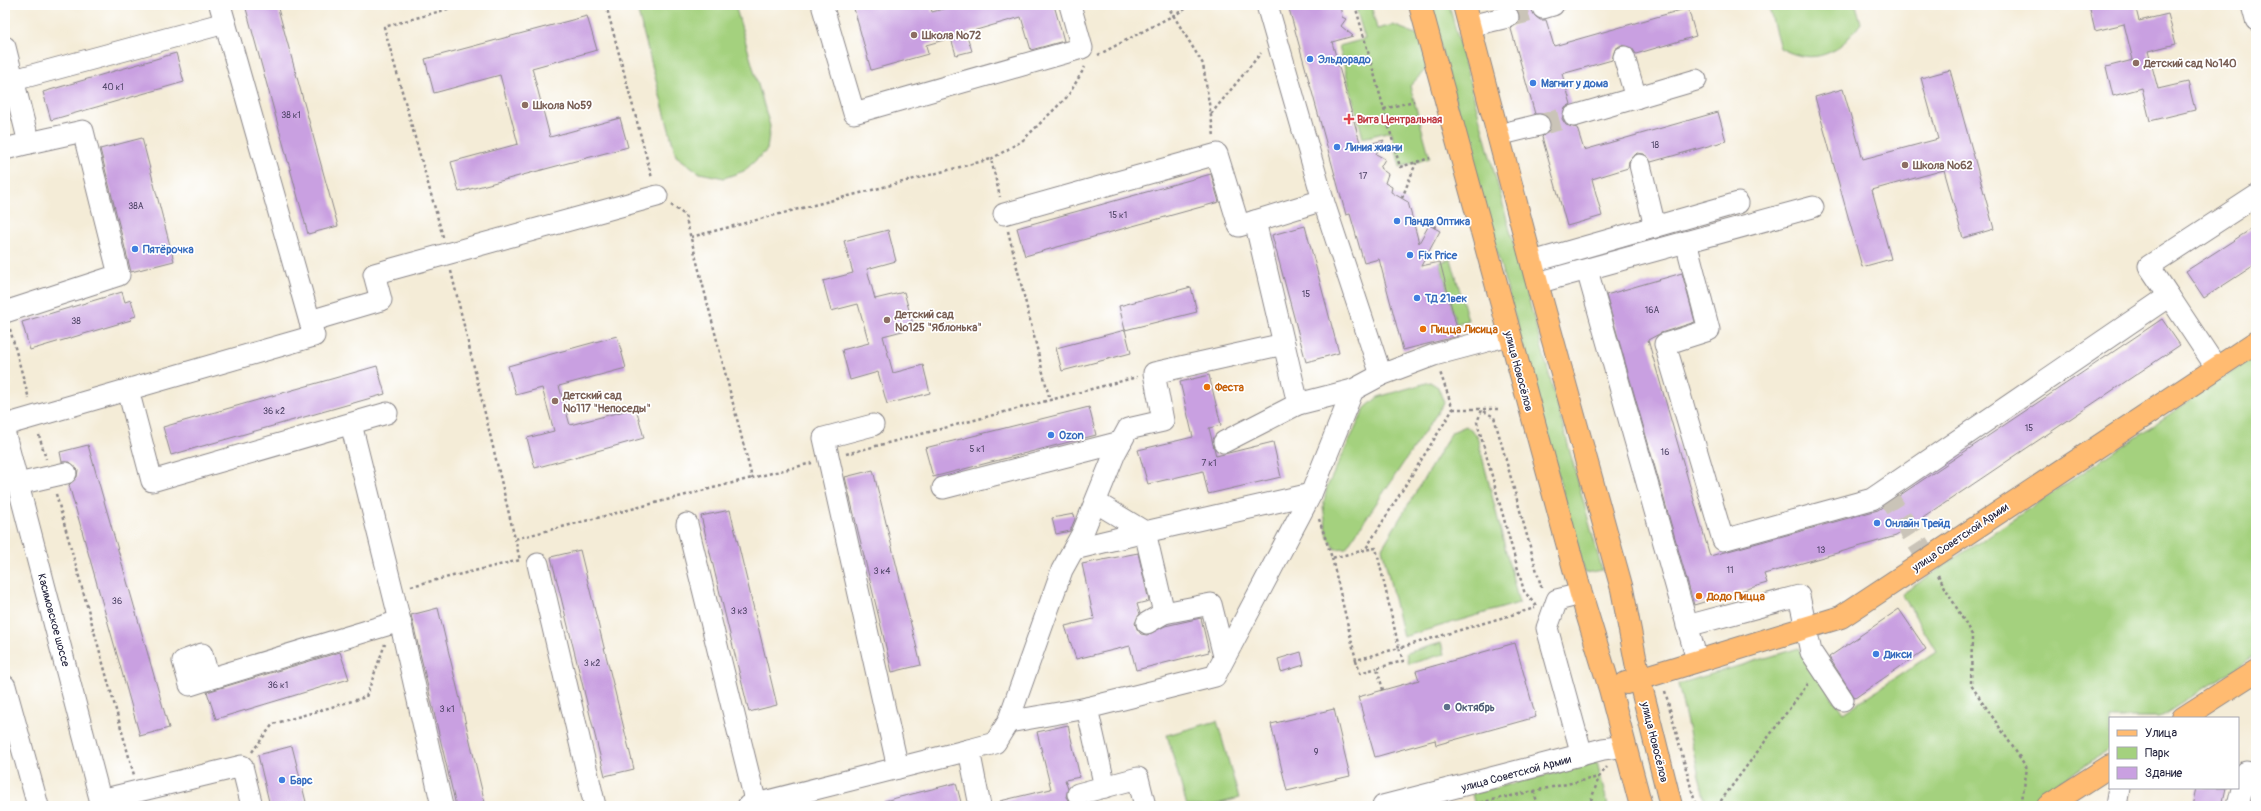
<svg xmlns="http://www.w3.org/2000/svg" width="2261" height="811" viewBox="0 0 2261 811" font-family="Pangolin,sans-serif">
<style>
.green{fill:#a4d17e;stroke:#637a5c}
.building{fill:#c9a0e1}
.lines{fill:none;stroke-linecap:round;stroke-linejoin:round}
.minor-tunnel{stroke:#cac4b8;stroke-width:21;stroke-dasharray:21 10;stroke-linecap:butt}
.minor-casing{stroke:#8b8789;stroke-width:23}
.major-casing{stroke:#8b8789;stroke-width:24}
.path{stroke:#8b8789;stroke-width:2.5;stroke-dasharray:3 3;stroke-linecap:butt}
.minor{stroke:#fff;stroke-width:21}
.major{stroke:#ffbb71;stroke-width:22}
.education-dot{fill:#8d6e63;stroke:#fff;stroke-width:1.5}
.shop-dot{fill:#3f7fe0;stroke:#fff;stroke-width:1.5}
.health-dot{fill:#e0444e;stroke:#fff;stroke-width:1.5}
.food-dot{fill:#e8710a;stroke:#fff;stroke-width:1.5}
.service-dot{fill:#5c6f8a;stroke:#fff;stroke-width:1.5}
.labels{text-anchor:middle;stroke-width:3.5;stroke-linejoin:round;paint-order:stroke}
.number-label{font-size:9px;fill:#4c4264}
.education-label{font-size:11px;font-weight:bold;fill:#785e54;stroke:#fff;text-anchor:start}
.shop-label{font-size:11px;font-weight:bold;fill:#366cbe;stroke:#fff;text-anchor:start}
.health-label{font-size:11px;font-weight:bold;fill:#be3a42;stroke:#fff;text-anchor:start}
.food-label{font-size:11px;font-weight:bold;fill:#c56008;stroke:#fff;text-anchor:start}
.street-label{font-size:11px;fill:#22223b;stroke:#fff}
.service-label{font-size:11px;font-weight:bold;fill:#4e5e75;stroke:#fff;text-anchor:start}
</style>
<rect width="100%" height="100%" fill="#fff"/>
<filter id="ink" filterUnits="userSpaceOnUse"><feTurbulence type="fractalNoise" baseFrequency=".025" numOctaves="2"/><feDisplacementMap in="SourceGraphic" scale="8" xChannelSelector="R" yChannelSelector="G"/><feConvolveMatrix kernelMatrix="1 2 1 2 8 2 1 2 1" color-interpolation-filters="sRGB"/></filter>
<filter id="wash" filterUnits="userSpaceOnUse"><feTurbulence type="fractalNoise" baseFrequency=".012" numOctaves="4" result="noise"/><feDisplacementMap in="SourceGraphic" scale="16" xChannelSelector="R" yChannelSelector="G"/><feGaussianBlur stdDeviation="0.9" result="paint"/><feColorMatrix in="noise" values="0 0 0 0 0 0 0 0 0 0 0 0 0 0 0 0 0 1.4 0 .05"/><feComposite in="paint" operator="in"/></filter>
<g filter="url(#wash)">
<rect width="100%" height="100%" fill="#f4ecd7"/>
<g class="green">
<path d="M 636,5 L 735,5 L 770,126 L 767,150 L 744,171 L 724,178 L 700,173 L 676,156 Z"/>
<path d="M 1355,5 L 1371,5 L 1377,29 L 1393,25 L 1419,35 L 1428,67 L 1410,86 L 1430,158 L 1400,167 L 1391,131 L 1363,138 L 1339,46 L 1365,39 Z"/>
<path d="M 1429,5 L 1449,5 L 1602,570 L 1585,573 Z"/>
<path d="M 1768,5 L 1856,5 L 1861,23 C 1839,53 1816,67 1780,48 Z"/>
<path d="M 1451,259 L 1468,320 L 1456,324 L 1440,262 Z"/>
<path d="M 2256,356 L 2256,655 L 2159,718 L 2110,718 L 2110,749 L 2023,806 L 1706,806 L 1678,684 L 1799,648 L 1843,713 L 1936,651 L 1902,594 Z"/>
<path d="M 1430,382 L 1438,387 L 1444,403 L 1346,548 L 1335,549 L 1328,537 L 1323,507 L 1327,487 L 1365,408 L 1378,397 Z"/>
<path d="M 1466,426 L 1477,436 L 1519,603 L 1403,637 L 1382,548 L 1452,432 Z"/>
<path d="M 1441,643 L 1444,654 L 1409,664 L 1406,653 Z"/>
<path d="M 1217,721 L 1239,798 L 1210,806 L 1187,806 L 1167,735 Z"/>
<path d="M 1597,762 L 1608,806 L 1475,806 L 1472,794 Z"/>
</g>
<g id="blocks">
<g class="building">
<path d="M 245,5 L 277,5 L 338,226 L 308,234 Z"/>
<path d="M 853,5 L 930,5 L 932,12 L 958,5 L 1054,5 L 1064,41 L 1031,50 L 1021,17 L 966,33 L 972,51 L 956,55 L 951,38 L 926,45 L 928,54 L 871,70 Z"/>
<path d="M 1288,5 L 1340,5 L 1342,17 L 1346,19 L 1341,26 L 1353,36 L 1332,42 L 1361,146 L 1384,140 L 1376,154 L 1385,159 L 1380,168 L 1388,174 L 1385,183 L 1392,187 L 1391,192 L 1408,202 L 1419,243 L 1429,225 L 1440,231 L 1421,266 L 1440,262 L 1459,336 L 1403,350 L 1379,259 L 1364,263 L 1350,214 L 1346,215 Z"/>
<path d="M 1504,5 L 1531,5 L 1535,16 L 1540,20 L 1546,20 L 1554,46 L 1688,8 L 1696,36 L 1636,54 L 1632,48 L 1621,45 L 1615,49 L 1612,60 L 1562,74 L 1571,104 L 1565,108 L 1562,119 L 1566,125 L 1577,128 L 1584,150 L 1718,112 L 1726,141 L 1651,162 L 1644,154 L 1637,153 L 1629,161 L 1628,168 L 1592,179 L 1602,216 L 1567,226 L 1542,137 L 1550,129 L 1551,122 L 1543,114 L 1535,114 L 1511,29 L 1519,21 L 1520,14 L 1512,6 Z"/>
<path d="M 2089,5 L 2135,5 L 2139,21 L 2168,14 L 2176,44 L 2148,51 L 2158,89 L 2188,82 L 2195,110 L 2150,121 L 2142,88 L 2113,96 L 2106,67 L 2133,60 L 2124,24 L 2095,31 Z"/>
<path d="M 587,16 L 597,50 L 532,68 L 550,137 L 620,118 L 628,147 L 459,192 L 451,162 L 518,144 L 500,75 L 434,93 L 425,59 Z"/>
<path d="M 176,53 L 184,82 L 51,120 L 43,92 Z"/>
<path d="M 1950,70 L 1994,229 L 1963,238 L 1944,170 L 1872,190 L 1891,259 L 1862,267 L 1815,97 L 1843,89 L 1863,159 L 1938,139 L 1921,78 Z"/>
<path d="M 142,138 L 174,261 L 131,272 L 100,149 Z"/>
<path d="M 1211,174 L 1219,202 L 1025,256 L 1017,228 Z"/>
<path d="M 1305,226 L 1339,353 L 1306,362 L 1272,235 Z"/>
<path d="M 2256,226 L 2256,264 L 2204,298 L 2186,271 Z"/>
<path d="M 888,230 L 896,261 L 867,269 L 875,299 L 904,292 L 914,328 L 883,336 L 893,373 L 923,365 L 930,393 L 887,404 L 878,372 L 850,380 L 842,350 L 869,343 L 858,304 L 831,311 L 823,281 L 853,273 L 844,241 Z"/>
<path d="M 1682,273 L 1695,322 L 1661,333 L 1648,340 L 1710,556 L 1878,510 L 2162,319 L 2180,345 L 1896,536 L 1764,574 L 1767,583 L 1694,605 L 1606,295 Z"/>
<path d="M 1191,287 L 1197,312 L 1125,330 L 1119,306 Z"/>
<path d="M 122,292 L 125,302 L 131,300 L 136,316 L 130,318 L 131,320 L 30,350 L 22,322 Z"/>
<path d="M 1125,330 L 1131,353 L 1062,371 L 1056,348 Z"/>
<path d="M 617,336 L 626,368 L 559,386 L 570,425 L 636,408 L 644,438 L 535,468 L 527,438 L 554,431 L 542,388 L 516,395 L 508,366 Z"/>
<path d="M 377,366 L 385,394 L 171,455 L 163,427 Z"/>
<path d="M 1209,375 L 1221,425 L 1209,428 L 1216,456 L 1273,442 L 1281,477 L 1208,494 L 1203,471 L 1148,484 L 1138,450 L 1193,437 L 1180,382 Z"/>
<path d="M 1089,407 L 1096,435 L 933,477 L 925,448 Z"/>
<path d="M 88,445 L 169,728 L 140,736 L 69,485 L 77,477 L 78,470 L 70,462 L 62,462 L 60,452 Z"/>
<path d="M 873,470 L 921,665 L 892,672 L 845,477 Z"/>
<path d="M 730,510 L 777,705 L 749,712 L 701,516 Z"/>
<path d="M 1074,514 L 1075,519 L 1070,531 L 1056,534 L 1052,518 Z"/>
<path d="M 580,550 L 634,769 L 605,776 L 551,557 Z"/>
<path d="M 1138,553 L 1149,601 L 1137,604 L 1140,614 L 1135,623 L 1137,629 L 1141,634 L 1147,635 L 1165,626 L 1201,618 L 1209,652 L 1136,670 L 1130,646 L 1076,659 L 1065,626 L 1094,619 L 1082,564 Z"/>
<path d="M 438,608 L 485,803 L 474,806 L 456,806 L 411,615 Z"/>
<path d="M 1899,609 L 1926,649 L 1855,698 L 1829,657 Z"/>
<path d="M 1515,643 L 1536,717 L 1436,745 L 1435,740 L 1375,757 L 1358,697 L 1419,680 L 1416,671 Z"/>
<path d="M 340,652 L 349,679 L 216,719 L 207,692 Z"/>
<path d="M 1301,652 L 1304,665 L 1281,672 L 1278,659 Z"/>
<path d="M 1334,709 L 1350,776 L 1287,791 L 1271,724 Z"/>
<path d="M 1068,725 L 1080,777 L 1065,780 L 1068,789 L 1066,797 L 1072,806 L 1000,806 L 1000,801 L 1051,789 L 1037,732 Z"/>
<path d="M 292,746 L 307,806 L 270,806 L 258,755 Z"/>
<path d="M 956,783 L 962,806 L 884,806 L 884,801 Z"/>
<path d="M 2196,788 L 2226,788 L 2222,806 L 2192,806 Z"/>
</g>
</g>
</g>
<g filter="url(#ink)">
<use href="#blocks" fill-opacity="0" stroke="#8b8789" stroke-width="1"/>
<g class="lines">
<g class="minor-tunnel">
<path d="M 1508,17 L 1543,8"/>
<path d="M 1539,125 L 1574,116"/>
<path d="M 1884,491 L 1928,559"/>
</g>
<g class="minor-casing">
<g id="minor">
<path d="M 2252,5 L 2256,20"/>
<path d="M 823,8 L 854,113 L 1082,48 L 1070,5"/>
<path d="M 1543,8 L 1553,5"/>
<path d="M 1469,26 L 1508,17"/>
<path d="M 5,47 L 29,143 L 5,149"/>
<path d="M 1624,57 L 1636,98"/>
<path d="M 14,80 L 225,23"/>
<path d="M 1574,116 L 1696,80"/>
<path d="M 1498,135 L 1539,125"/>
<path d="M 1640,165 L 1655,227"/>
<path d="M 1323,200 L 1381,375"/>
<path d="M 1004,214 L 1217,154 L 1239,226 L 1323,200 L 1267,5"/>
<path d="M 1255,221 L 1284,344"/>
<path d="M 1686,242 L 1709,330 L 1665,344 L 1723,540 L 1872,499 L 2169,296 L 2216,367"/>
<path d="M 1532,262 L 1738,203"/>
<path d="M 1587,270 L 1697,660"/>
<path d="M 1537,283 L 1813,207"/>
<path d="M 2169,296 L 2149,266 L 2256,196"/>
<path d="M 5,312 L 119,275 L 83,131 L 29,143"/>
<path d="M 310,321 L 381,300 L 374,274 L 657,196"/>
<path d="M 128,390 L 152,481 L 387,413"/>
<path d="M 351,424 L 400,621"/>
<path d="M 5,425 L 314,336 L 220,5"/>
<path d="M 873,425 L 824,438 L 898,768"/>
<path d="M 5,435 L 102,806"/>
<path d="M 1224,442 L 1298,404"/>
<path d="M 18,484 L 66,473"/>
<path d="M 943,488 L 1121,442"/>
<path d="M 1097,503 L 1145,532"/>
<path d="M 687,524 L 756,804"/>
<path d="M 1074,549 L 1145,532"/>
<path d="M 538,564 L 595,806"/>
<path d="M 1581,594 L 1557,600 L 1547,628 L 1582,755"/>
<path d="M 1164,613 L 1211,604 L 1224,656"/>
<path d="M 1147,623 L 1164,613 L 1145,532 L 1311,494"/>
<path d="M 1687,626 L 1799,596 L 1811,652 L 1843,700"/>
<path d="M 209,679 L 202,654 L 183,661 L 190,685 L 209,679 L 400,621 L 442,806"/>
<path d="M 5,686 L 38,806"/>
<path d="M 1008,722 L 1087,708"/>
<path d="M 969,750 L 995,743 L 1008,722 L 1062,570 L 1083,532 L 1115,453 L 1128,429 L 1163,421 L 1154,373 L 1284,344 L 1298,404 L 1353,390 L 1381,375 L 1434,355 L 1509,335"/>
<path d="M 1105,787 L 1087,708 L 1215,676 L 1311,494 L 1353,390"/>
<path d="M 1078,794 L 1138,778 L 1145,806"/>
<path d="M 101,800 L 242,766 L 252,806"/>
<path d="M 748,806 L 969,750 L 980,806"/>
<path d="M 1383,806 L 1603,749 L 1625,746"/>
<path d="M 2116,806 L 2119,788"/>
<path d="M 2238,806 L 2246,772 L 2256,774"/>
</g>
</g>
<g class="major-casing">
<g id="major">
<path d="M 1420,5 L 1581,594 L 1610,689 L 1641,806"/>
<path d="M 1464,5 L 1537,283 L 1622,589 L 1639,678 L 1671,806"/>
<path d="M 1626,683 L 1841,617 L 2256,342"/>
<path d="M 2183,718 L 2256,671"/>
<path d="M 2048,806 L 2110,766"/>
</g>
</g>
<g class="path">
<path d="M 606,5 L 652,178"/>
<path d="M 1167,5 L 1203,64 L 1214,136"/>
<path d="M 1355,5 L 1400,167 L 1430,158"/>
<path d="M 1098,55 L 1193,5"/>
<path d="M 1384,109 L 1414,101"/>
<path d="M 1211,114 L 1261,53"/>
<path d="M 991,159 L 1022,141 L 1068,96 L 1085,67"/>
<path d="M 1402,198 L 1416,163"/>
<path d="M 671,205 L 685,215 L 752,478 L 812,463"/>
<path d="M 1434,228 L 1442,213"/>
<path d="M 1008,231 L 1050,401"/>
<path d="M 443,237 L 384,27 L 462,5"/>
<path d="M 691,237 L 991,159 L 1000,197"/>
<path d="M 451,271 L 515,539 L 752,478"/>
<path d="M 10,329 L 29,399"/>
<path d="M 1453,409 L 1499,409"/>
<path d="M 39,435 L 46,459"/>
<path d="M 846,454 L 1137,377"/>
<path d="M 56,494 L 134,775"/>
<path d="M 1319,519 L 1332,558 L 1365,550 L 1453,409 L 1440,372"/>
<path d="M 1332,558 L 1356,660 L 1399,648 L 1376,548 L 1365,550"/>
<path d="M 1938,575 L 1972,635 L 1971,685 L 2027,768 L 2021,806"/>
<path d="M 411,586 L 520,560 L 515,539"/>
<path d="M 1536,606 L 1524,591 L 1477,422 L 1482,410 L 1494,417 L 1541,586 L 1541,591"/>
<path d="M 1356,660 L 1360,673 L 1377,668"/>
<path d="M 1383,690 L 1377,668 L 1403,661 L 1399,648 L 1535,608"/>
<path d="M 1665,691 L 1696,806"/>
<path d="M 252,752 L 273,724 L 366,697 L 385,644"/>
<path d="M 1534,791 L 1538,806"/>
<path d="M 1469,805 L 1599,777"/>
<path d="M 1589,806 L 1599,777 L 1607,767"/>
<path d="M 1717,806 L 1810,681"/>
</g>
<use href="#minor" class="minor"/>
<use href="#major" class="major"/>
</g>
</g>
<g class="education-dot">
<circle cx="914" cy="35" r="4"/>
<circle cx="2136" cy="63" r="4"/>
<circle cx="525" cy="105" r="4"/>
<circle cx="1905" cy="165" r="4"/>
<circle cx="887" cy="320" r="4"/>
<circle cx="555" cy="401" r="4"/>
</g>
<g class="shop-dot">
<circle cx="1310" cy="59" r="4"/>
<circle cx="1533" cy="83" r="4"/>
<circle cx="1337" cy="147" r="4"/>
<circle cx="1397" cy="221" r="4"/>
<circle cx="135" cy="249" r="4"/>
<circle cx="1410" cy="255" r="4"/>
<circle cx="1417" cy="298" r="4"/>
<circle cx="1051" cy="435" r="4"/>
<circle cx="1877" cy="523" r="4"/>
<circle cx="1876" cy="654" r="4"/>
<circle cx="282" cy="780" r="4"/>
</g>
<path class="health-dot" d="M1347 113h4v4h4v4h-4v4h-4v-4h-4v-4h4z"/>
<g class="food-dot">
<circle cx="1423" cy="329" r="4"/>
<circle cx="1207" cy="387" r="4"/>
<circle cx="1699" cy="596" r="4"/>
</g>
<circle class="service-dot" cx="1447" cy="707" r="4"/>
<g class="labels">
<g class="number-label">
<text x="113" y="90">40 к1</text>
<text x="291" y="118">38 к1</text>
<text x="1655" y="148">18</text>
<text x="1363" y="179">17</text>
<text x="136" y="209">38А</text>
<text x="1118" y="218">15 к1</text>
<text x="1306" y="297">15</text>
<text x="1652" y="313">16А</text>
<text x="76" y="324">38</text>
<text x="274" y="414">36 к2</text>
<text x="2029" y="431">15</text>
<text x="977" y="452">5 к1</text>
<text x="1665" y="455">16</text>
<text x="1209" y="466">7 к1</text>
<text x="1821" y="553">13</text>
<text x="1730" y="573">11</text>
<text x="882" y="574">3 к4</text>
<text x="117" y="604">36</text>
<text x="739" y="614">3 к3</text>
<text x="592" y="666">3 к2</text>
<text x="278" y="688">36 к1</text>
<text x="447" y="712">3 к1</text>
<text x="1316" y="755">9</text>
</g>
<g class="education-label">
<text x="922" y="39">Школа №72</text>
<text x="2144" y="67">Детский сад №140</text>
<text x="533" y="109">Школа №59</text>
<text x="1913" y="169">Школа №62</text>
<text x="895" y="318">Детский сад<tspan x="895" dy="13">№125 "Яблонька"</tspan></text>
<text x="563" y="399">Детский сад<tspan x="563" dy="13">№117 "Непоседы"</tspan></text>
</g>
<g class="shop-label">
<text x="1318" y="63">Эльдорадо</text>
<text x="1541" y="87">Магнит у дома</text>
<text x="1345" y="151">Линия жизни</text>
<text x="1405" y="225">Панда Оптика</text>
<text x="143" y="253">Пятёрочка</text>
<text x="1418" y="259">Fix Price</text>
<text x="1425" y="302">ТД 21век</text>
<text x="1059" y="439">Ozon</text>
<text x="1885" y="527">Онлайн Трейд</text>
<text x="1884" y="658">Дикси</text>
<text x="290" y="784">Барс</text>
</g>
<g class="health-label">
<text x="1357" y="123">Вита Центральная</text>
</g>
<g class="food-label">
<text x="1431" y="333">Пицца Лисица</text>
<text x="1215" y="391">Феста</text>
<text x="1707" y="600">Додо Пицца</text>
</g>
<g class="street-label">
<text transform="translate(1519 371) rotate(75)" y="4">улица Новосёлов</text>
<text transform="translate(1960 537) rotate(-34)" y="4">улица Советской Армии</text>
<text transform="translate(54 620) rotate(75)" y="4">Касимовское шоссе</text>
<text transform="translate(1655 742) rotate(76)" y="4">улица Новосёлов</text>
<text transform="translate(1516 773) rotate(-15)" y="4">улица Советской Армии</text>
</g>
<g class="service-label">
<text x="1455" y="711">Октябрь</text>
</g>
</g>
<rect width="2261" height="811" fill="none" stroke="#fff" stroke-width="20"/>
<rect x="2109" y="717" width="130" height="72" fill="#ffffff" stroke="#a7a7b1"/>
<rect x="2117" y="730" width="20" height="6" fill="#ffbb71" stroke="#a7a7b1"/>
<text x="2145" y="737" font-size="12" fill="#22223b">Улица</text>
<rect x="2117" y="747" width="20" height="12" fill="#a4d17e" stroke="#a7a7b1"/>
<text x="2145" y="757" font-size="12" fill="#22223b">Парк</text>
<rect x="2117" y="767" width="20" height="12" fill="#c9a0e1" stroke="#a7a7b1"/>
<text x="2145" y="777" font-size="12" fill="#22223b">Здание</text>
</svg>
